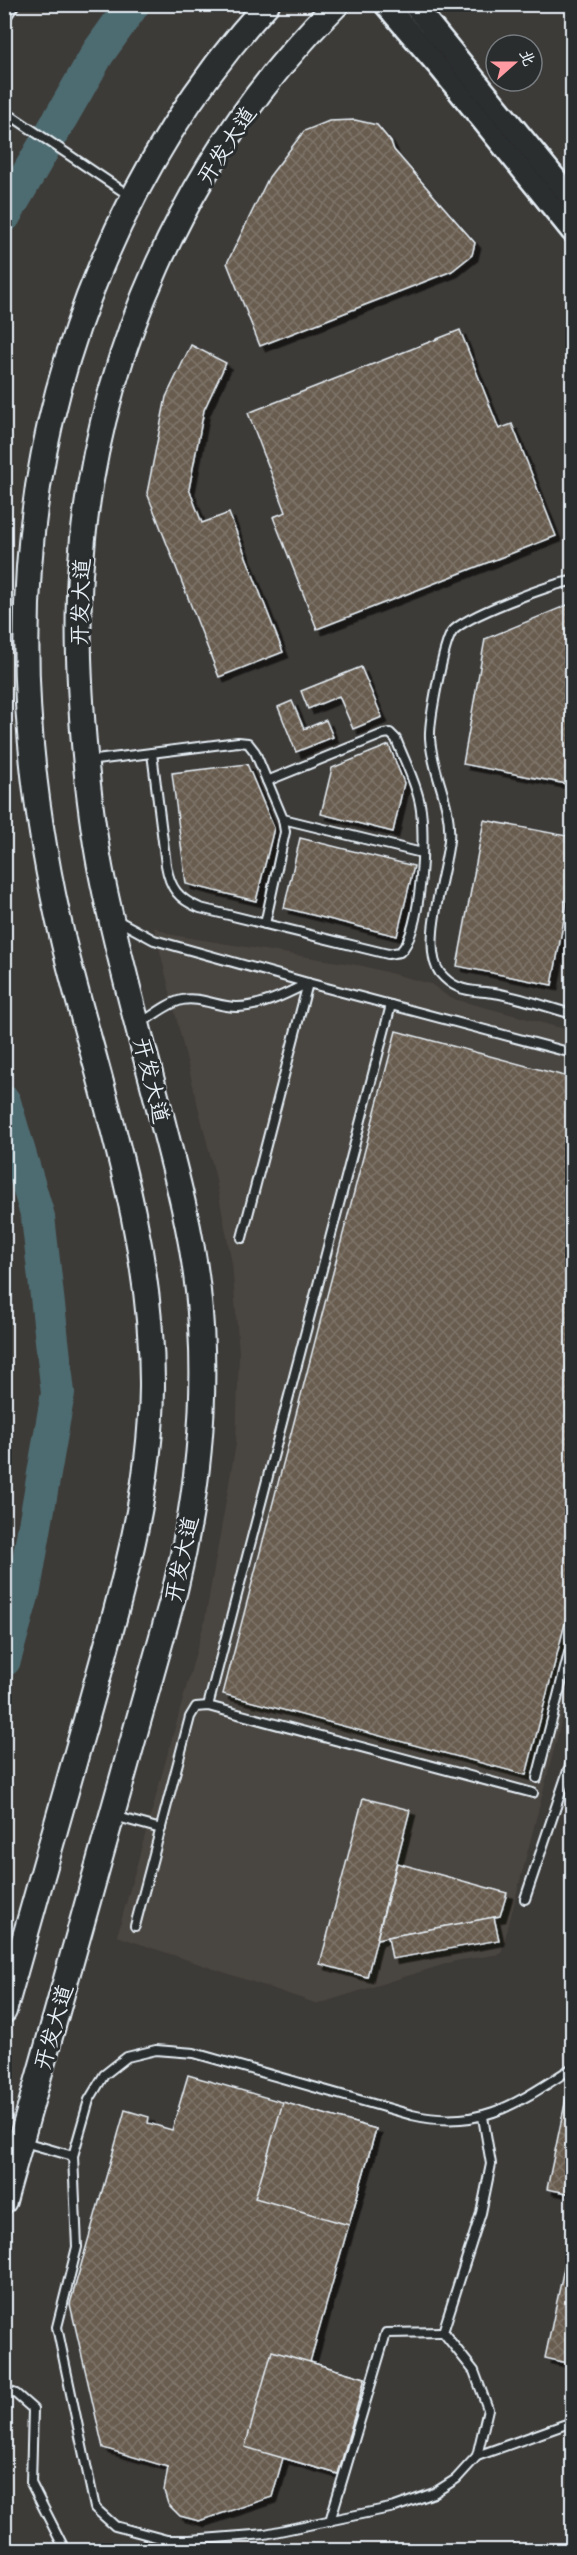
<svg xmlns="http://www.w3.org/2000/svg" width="577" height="2555" viewBox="0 0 577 2555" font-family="Mynerve,'LXGW WenKai TC',sans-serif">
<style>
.built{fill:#4a453f}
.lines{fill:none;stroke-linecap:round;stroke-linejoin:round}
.river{stroke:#4e6c71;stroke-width:34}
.building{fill:url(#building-cross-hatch);stroke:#e8f1f8;stroke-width:1.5;filter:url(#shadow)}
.service-casing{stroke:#e8f1f8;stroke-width:12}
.secondary-casing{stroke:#e8f1f8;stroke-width:26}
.primary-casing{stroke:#e8f1f8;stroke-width:28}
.service{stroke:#2a2d2e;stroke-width:8}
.secondary{stroke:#2a2d2e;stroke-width:21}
.primary{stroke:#2a2d2e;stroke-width:24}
.labels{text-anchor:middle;stroke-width:6;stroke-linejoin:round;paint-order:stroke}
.street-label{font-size:22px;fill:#e8f1f8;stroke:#2a2d2e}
</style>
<defs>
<pattern id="building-cross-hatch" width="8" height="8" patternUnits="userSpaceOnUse" patternTransform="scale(1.5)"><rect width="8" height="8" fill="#685c4f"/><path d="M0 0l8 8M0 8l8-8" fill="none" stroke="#7e7469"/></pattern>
<filter id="shadow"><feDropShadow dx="5.5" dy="5.5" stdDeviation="0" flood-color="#0009"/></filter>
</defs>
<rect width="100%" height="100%" fill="#3d3b38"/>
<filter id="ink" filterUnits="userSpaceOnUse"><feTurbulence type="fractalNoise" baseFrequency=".0167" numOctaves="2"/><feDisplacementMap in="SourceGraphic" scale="12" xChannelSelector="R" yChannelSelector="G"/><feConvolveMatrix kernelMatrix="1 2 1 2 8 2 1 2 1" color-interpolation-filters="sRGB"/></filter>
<g filter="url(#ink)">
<path class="built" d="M 154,927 L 172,935 L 363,966 L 431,984 L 450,998 L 572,1031 L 572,1680 L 501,1954 L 455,1961 L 318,2004 L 117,1936 L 205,1620 L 236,1444 L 239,1352 L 232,1263 L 215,1175 Z"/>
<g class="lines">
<g class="river">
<path d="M 4,216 L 98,53 L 133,4"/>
<path d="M 4,1102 L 38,1217 L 58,1393 L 24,1589 L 4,1660"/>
</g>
</g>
<g class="building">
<path d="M 355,120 L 377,125 L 391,142 L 394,150 L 475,243 L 472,255 L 452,271 L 260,346 L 227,263 L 269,177 L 304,131 L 329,121 Z"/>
<path d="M 460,330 L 499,429 L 512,424 L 556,536 L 317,629 L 273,517 L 286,512 L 248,413 Z"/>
<path d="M 191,345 L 226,363 L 204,410 L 189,489 L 202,523 L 229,513 L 283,652 L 219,677 L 147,493 L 166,397 Z"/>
<path d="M 572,603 L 572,785 L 463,764 L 485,639 Z"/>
<path d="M 361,667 L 382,717 L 353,729 L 339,696 L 308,709 L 301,691 Z"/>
<path d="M 292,701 L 304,729 L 326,720 L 333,737 L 296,752 L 278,707 Z"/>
<path d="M 389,745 L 404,783 L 393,832 L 321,814 L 332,768 Z"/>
<path d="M 247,764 L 274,828 L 256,901 L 186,884 L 172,773 Z"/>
<path d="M 484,820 L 572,837 L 572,875 L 552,985 L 457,966 Z"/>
<path d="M 300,838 L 414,866 L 397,936 L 284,908 Z"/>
<path d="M 396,1031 L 572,1078 L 572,1596 L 526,1775 L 223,1694 Z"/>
<path d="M 363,1798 L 410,1810 L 367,1977 L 320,1964 Z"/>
<path d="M 397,1863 L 507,1893 L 500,1916 L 377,1939 Z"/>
<path d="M 494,1917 L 499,1940 L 392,1959 L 388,1937 Z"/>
<path d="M 188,2075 L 376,2129 L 310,2362 L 365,2378 L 338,2474 L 283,2458 L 272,2497 L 199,2521 L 180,2516 L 168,2504 L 164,2491 L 168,2467 L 103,2448 L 70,2304 L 125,2110 L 149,2117 L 148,2123 L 172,2130 Z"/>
<path d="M 567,2094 L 572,2095 L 572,2194 L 547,2189 Z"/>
<path d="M 283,2102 L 376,2129 L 349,2225 L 255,2198 Z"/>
<path d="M 572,2230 L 572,2265 L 565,2263 Z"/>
<path d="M 565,2263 L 572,2265 L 572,2364 L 545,2358 Z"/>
<path d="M 272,2351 L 365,2378 L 338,2474 L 245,2447 Z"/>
</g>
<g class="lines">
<g class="service-casing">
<g id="service">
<path d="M 4,20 L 15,4"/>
<path d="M 4,111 L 121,190"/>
<path d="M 572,581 C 553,583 463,617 452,632 C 443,645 429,721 430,738 C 432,774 452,803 449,840 C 446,873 420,947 440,973 C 445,979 451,984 458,987 C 469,992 482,991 494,993 C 520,997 547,1007 572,1014"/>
<path d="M 152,753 L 166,865 C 170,888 178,899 200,908 L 388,954 L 400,952 C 422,933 426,833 420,804 C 416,782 404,760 396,739 L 390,733 L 383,734 L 267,781"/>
<path d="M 88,761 L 238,742 L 248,743 L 255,752 L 283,819 L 285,832 L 265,924"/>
<path d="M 283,819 L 422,853"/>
<path d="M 117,920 L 154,940 L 308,983"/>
<path d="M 141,1023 C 154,1015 168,1003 182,1000 C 200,996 220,1008 238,1007 C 263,1006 286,994 308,983"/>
<path d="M 242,1238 L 308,983 L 572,1053"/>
<path d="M 208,1706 L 391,1005"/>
<path d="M 537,1778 L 572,1641"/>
<path d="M 114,1816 L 161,1829"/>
<path d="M 525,1899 L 572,1759"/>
<path d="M 135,1926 L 190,1717 L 196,1707 L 208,1706 L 533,1793"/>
<path d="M 24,2142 L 73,2156 L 89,2100 L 104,2075 L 127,2057 L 156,2050 L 194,2053 L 412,2115 C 480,2131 518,2103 572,2068"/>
<path d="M 73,2156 L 77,2247 L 57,2327 L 95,2508 L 115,2526 L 167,2540 L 190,2540 L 265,2534 L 395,2507 L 434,2493 L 456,2479 L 477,2456 L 488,2409 L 474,2371 L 443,2332 L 481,2213 L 491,2164 L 483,2117"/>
<path d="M 4,2390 L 16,2394 L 33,2409 L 31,2483 L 65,2550"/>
<path d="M 477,2456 L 572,2422"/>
<path d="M 330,2521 L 386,2333 L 443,2332"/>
</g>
</g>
<g class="secondary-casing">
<g id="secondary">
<path d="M 385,4 L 442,70 L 572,231"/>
<path d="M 413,4 L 572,199"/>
</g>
</g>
<g class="primary-casing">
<g id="primary">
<path d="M 4,2011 C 33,1909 61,1808 90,1706 C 119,1601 151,1497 152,1387 C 153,1235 100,1090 64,944 C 35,822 20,692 29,567 C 43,362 128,157 267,4"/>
<path d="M 4,2201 L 175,1590 C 199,1491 209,1392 198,1291 C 192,1235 178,1181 164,1127 C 143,1045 120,964 103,882 C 95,844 90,805 86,766 C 80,702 76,638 80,574 C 93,363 187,153 337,4"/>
</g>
</g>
<use href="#service" class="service"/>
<use href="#secondary" class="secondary"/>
<use href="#primary" class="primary"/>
</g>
</g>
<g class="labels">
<g class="street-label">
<text transform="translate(226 145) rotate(-57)" y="8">开发大道</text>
<text transform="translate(80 602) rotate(-88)" y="8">开发大道</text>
<text transform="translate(152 1080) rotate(76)" y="8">开发大道</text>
<text transform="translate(181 1559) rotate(-78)" y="8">开发大道</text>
<text transform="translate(53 2027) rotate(-74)" y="8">开发大道</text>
</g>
</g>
<rect width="577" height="2555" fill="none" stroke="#2a2d2e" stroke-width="24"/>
<rect x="12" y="12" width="553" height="2531" fill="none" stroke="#e8f1f8" stroke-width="2" filter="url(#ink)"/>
<g transform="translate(514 63) rotate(69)"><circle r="28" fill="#2a2d2e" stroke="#767b7f" stroke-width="1.5"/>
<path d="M0-4.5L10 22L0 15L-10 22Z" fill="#ff9aa2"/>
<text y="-9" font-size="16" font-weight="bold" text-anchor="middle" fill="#e8f1f8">北</text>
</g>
</svg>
